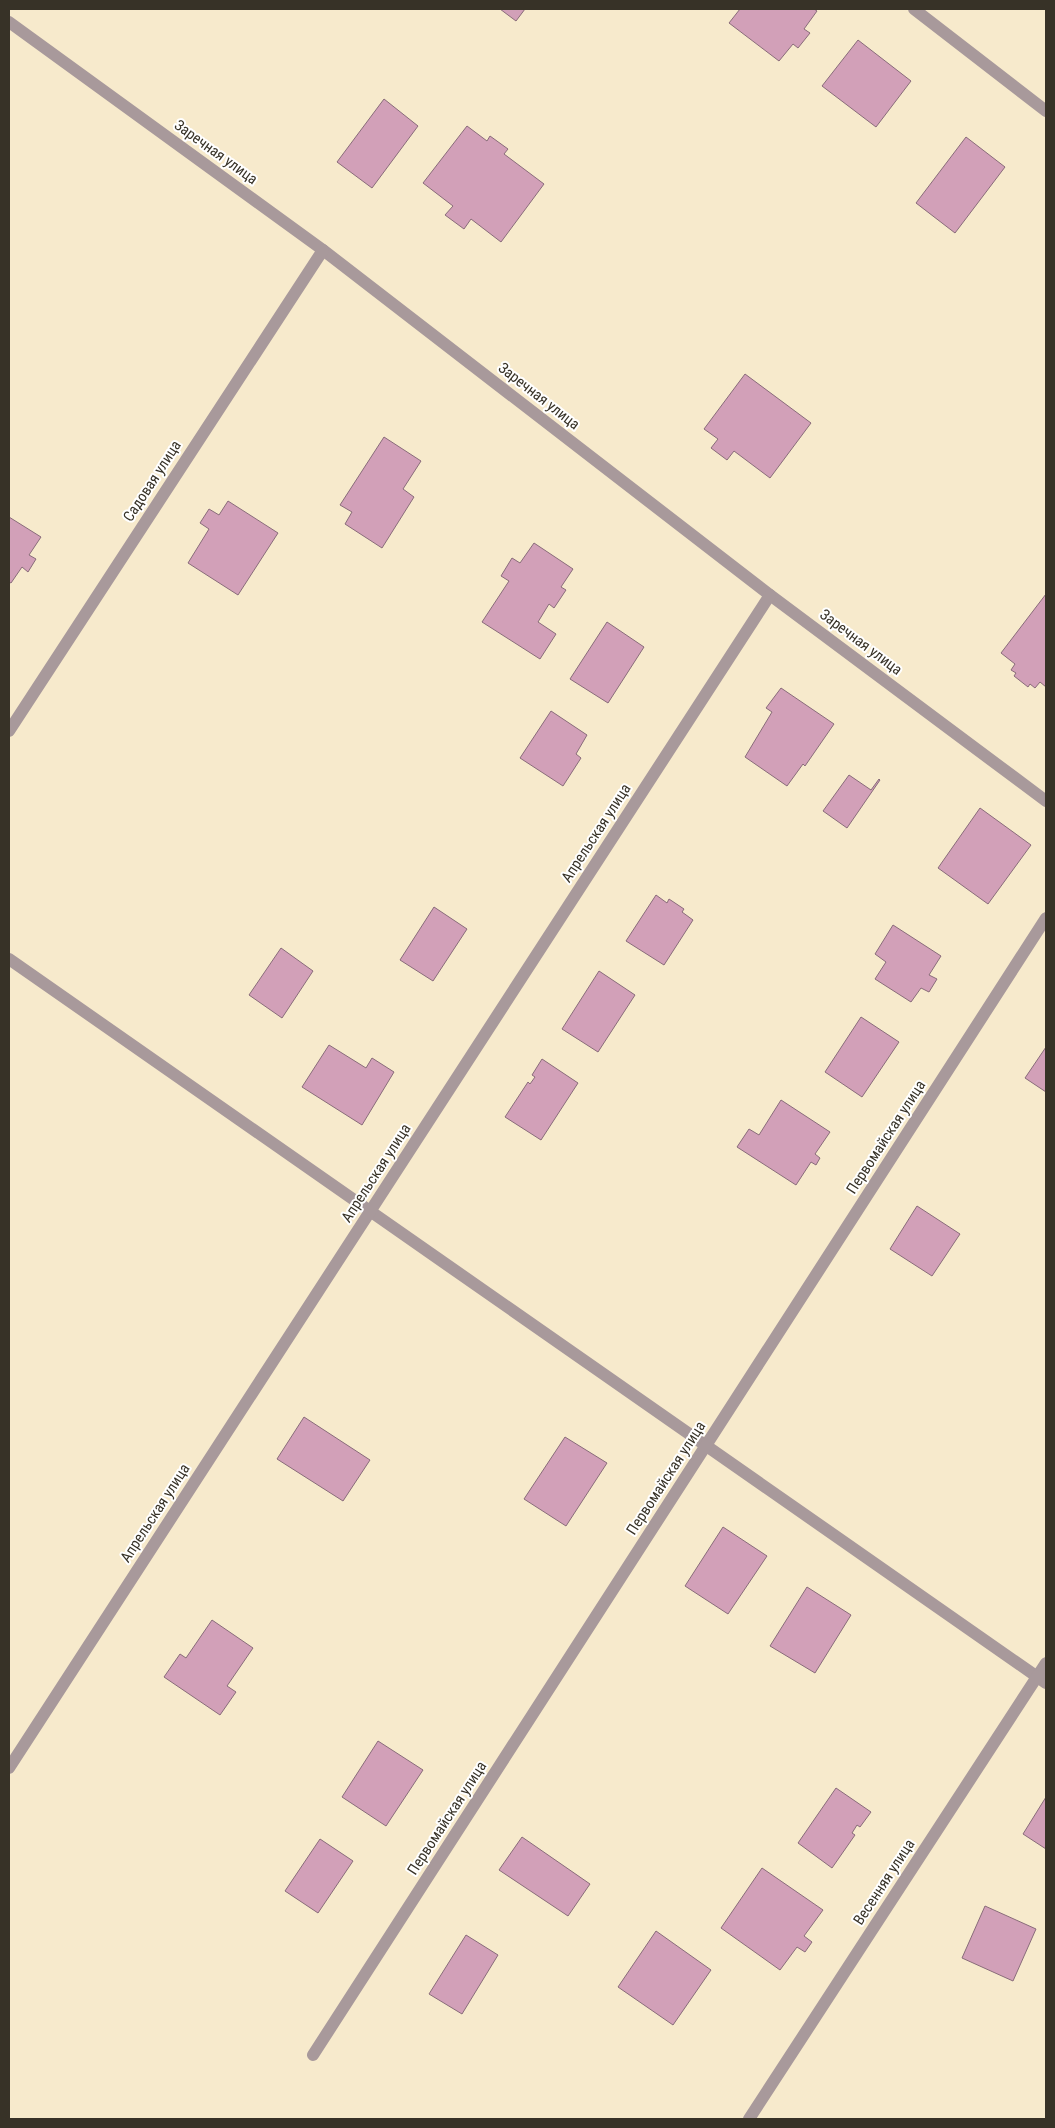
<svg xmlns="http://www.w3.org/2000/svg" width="1055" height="2128" viewBox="0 0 1055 2128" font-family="'Roboto Condensed',sans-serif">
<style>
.building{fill:#d2a0b8;stroke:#896c7a}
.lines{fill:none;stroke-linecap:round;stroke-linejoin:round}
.street{stroke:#a8999b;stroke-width:12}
.labels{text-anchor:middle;stroke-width:4;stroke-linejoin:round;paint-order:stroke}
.street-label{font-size:15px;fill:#373227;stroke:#fff}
</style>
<rect width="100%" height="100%" fill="#f7eacc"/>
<g class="building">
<path d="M 500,9 L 525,9 L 516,21 Z"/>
<path d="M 740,9 L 814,9 L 817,11 L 804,29 L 810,33 L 798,48 L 793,44 L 779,61 L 729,23 Z"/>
<path d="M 858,40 L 911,81 L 876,127 L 822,86 Z"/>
<path d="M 384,99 L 418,126 L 372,188 L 337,162 Z"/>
<path d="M 467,126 L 487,141 L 490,136 L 508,149 L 504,154 L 544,184 L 501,242 L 471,219 L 464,229 L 445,215 L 453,206 L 423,183 Z"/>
<path d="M 966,137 L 1005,167 L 955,233 L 916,203 Z"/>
<path d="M 745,374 L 811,423 L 770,478 L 734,451 L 727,460 L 711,448 L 718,439 L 704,429 Z"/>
<path d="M 384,437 L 421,461 L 403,489 L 414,497 L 382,548 L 345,524 L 352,512 L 340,505 Z"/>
<path d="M 228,501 L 278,533 L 238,595 L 188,563 L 209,529 L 200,523 L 209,509 L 219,515 Z"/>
<path d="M 9,517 L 41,537 L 29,555 L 36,559 L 28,572 L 22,567 L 11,583 L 9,582 Z"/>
<path d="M 534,543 L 573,569 L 561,587 L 566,590 L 554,608 L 549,604 L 538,622 L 556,634 L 540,659 L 482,622 L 509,581 L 501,576 L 512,558 L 520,563 Z"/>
<path d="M 1046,594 L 1046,687 L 1040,682 L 1035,688 L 1030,684 L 1028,687 L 1014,676 L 1016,673 L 1011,670 L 1015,664 L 1001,653 Z"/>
<path d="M 607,622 L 644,647 L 608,703 L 570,679 Z"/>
<path d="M 781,688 L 834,724 L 805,766 L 803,764 L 787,786 L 745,757 L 772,712 L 766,708 Z"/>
<path d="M 551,711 L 587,735 L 576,754 L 581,758 L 563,786 L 520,758 Z"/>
<path d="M 849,775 L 871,790 L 879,779 L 880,780 L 847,828 L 823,811 Z"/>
<path d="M 980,808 L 1031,845 L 988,904 L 938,868 Z"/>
<path d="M 656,895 L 667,903 L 669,899 L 684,909 L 682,912 L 693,920 L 664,965 L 626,941 Z"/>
<path d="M 434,907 L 467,929 L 433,981 L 400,960 Z"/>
<path d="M 893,925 L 941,956 L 929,975 L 937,979 L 929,992 L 921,988 L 911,1002 L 875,979 L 886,962 L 875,954 Z"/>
<path d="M 281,948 L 313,971 L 282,1018 L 249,995 Z"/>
<path d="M 599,971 L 635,995 L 598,1052 L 562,1029 Z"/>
<path d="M 861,1017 L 899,1042 L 862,1097 L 825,1072 Z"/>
<path d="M 329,1045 L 366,1068 L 372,1058 L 394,1072 L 362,1125 L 302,1087 Z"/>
<path d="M 1046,1047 L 1046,1092 L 1025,1078 Z"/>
<path d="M 542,1059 L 578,1083 L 541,1140 L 505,1117 L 528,1082 L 530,1084 L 535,1077 L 532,1075 Z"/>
<path d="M 781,1100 L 830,1132 L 815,1154 L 820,1158 L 816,1165 L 811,1162 L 796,1185 L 737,1147 L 749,1129 L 759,1135 Z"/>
<path d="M 917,1206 L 960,1234 L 932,1276 L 890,1249 Z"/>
<path d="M 304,1417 L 370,1460 L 343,1501 L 277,1459 Z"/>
<path d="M 565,1437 L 607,1463 L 566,1526 L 524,1499 Z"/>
<path d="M 723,1527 L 767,1556 L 728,1614 L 685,1586 Z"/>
<path d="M 807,1587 L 851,1615 L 815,1673 L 770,1646 Z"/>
<path d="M 212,1620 L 253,1648 L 227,1686 L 236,1692 L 220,1715 L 164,1677 L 180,1654 L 186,1658 Z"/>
<path d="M 378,1741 L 423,1770 L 386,1826 L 342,1797 Z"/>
<path d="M 836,1788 L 871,1812 L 860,1827 L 857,1825 L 852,1833 L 855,1835 L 832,1868 L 798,1843 Z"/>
<path d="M 1046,1797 L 1046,1849 L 1023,1834 Z"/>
<path d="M 522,1837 L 590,1884 L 568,1916 L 499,1870 Z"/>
<path d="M 320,1839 L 353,1861 L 318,1913 L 285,1891 Z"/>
<path d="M 762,1868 L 823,1910 L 804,1936 L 812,1942 L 805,1952 L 797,1947 L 780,1970 L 721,1928 Z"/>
<path d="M 985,1906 L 1036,1929 L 1013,1981 L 962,1958 Z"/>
<path d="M 656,1931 L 711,1970 L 673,2025 L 618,1987 Z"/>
<path d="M 466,1935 L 498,1955 L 462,2014 L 429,1994 Z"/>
</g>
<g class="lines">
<g class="street">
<path d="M 914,9 L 1046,111"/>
<path d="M 9,22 L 323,250 L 770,595 L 1046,801"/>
<path d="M 9,731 L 323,250"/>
<path d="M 9,959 L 1046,1683"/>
<path d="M 9,1768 L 770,595"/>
<path d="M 313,2055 L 1046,918"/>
<path d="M 749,2119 L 1046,1663"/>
</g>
</g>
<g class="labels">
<g class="street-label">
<text transform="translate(216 152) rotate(36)" y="5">Заречная улица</text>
<text transform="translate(539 396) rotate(38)" y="5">Заречная улица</text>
<text transform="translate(152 481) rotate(-57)" y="5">Садовая улица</text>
<text transform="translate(861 642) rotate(37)" y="5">Заречная улица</text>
<text transform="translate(596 833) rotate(-57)" y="5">Апрельская улица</text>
<text transform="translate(886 1137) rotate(-57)" y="5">Первомайская улица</text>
<text transform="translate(376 1173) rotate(-57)" y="5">Апрельская улица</text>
<text transform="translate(666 1478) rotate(-57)" y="5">Первомайская улица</text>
<text transform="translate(155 1513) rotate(-57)" y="5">Апрельская улица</text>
<text transform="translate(447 1818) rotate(-57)" y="5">Первомайская улица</text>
<text transform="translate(884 1882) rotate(-57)" y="5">Весенняя улица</text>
</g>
</g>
<rect width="1055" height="2128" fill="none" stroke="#373227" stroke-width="20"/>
</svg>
